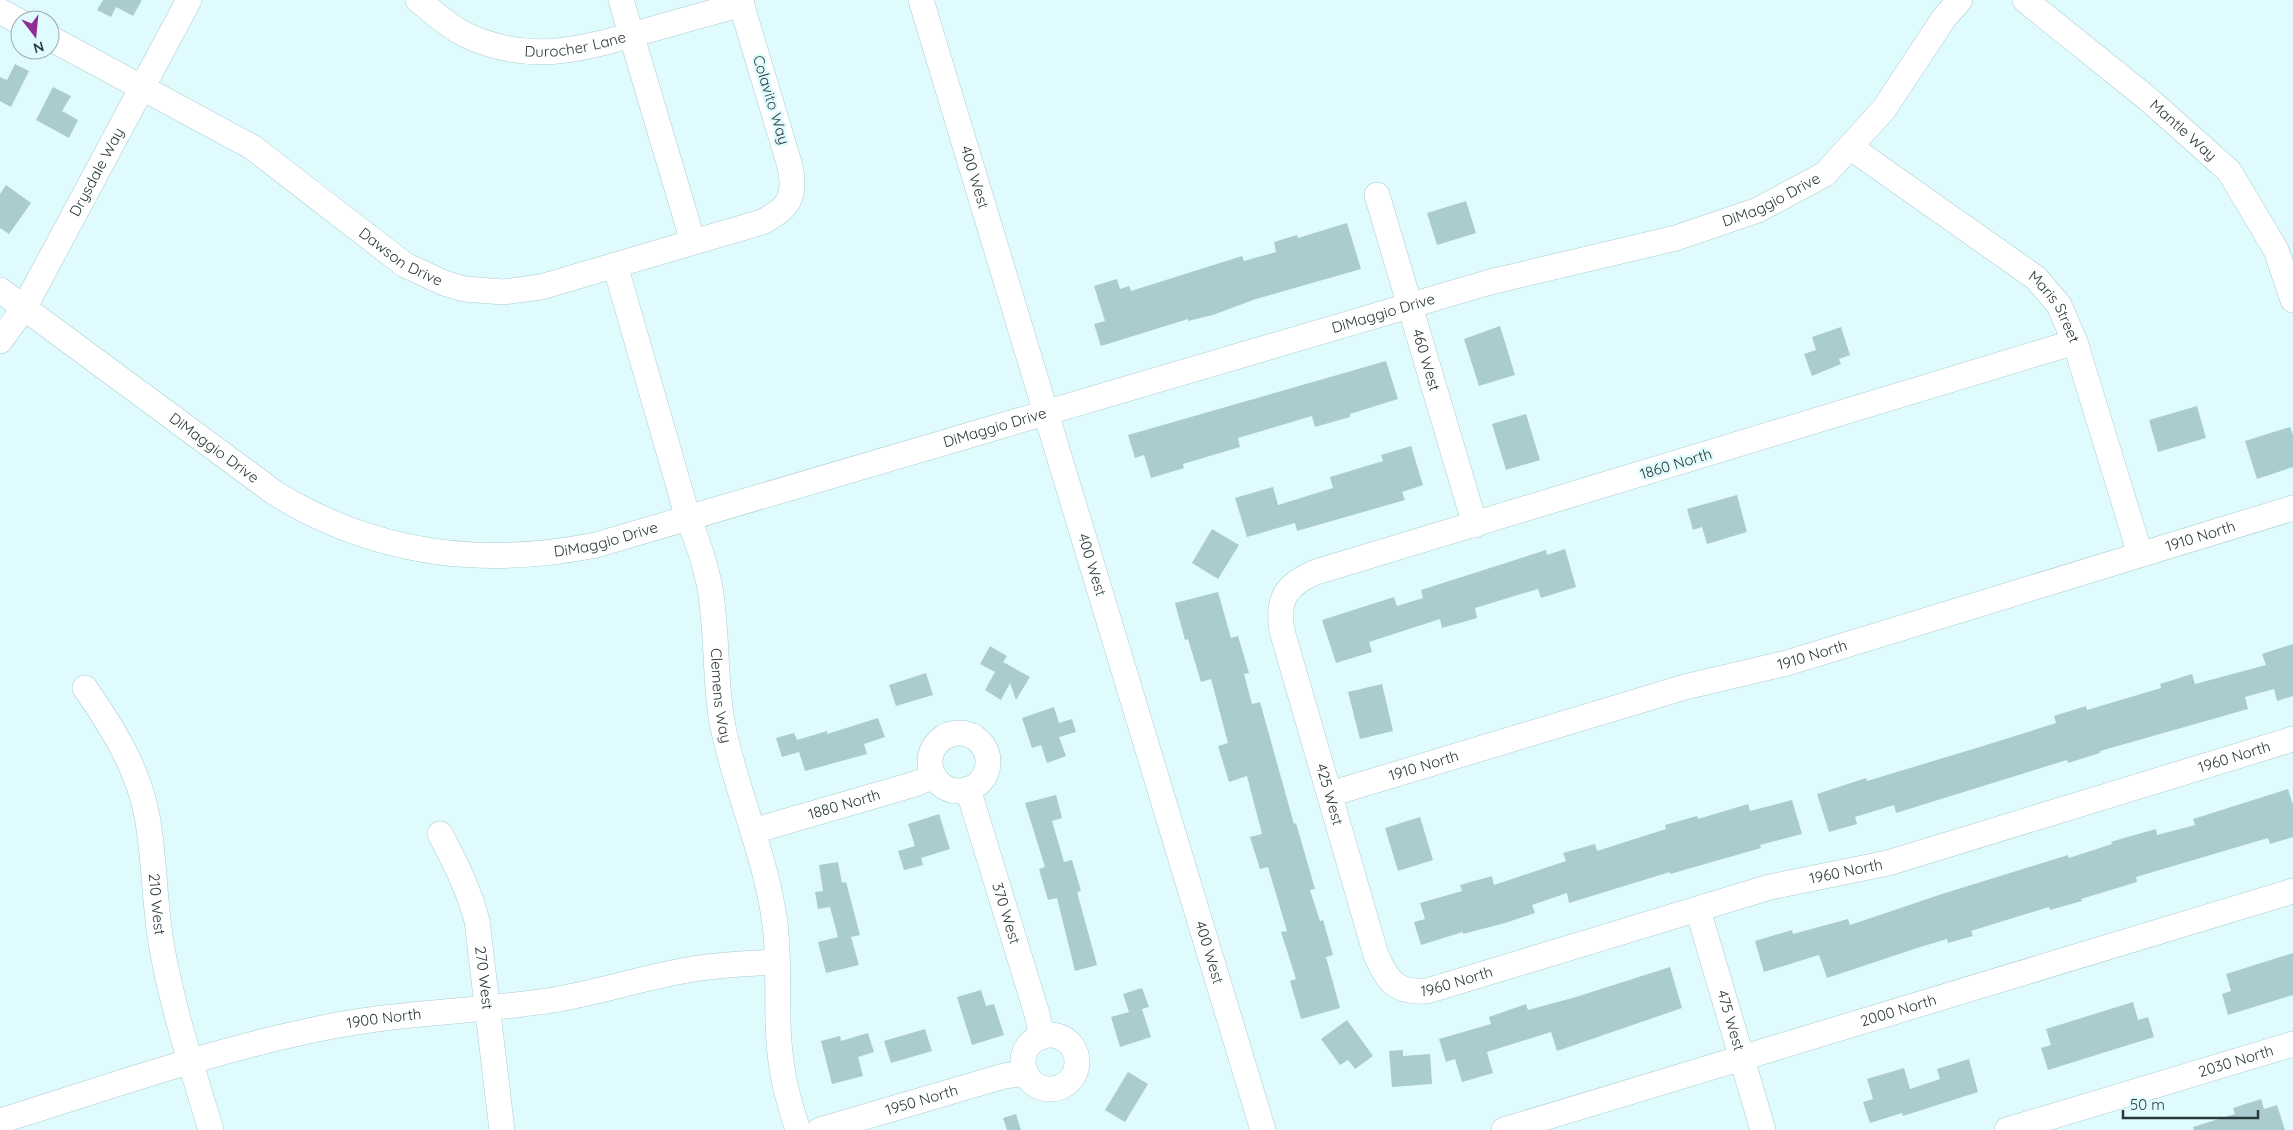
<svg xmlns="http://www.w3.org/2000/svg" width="2293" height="1130" viewBox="0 0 2293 1130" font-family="Quicksand,sans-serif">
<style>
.building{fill:#aacccf}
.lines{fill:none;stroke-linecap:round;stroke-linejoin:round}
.minor-casing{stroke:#aaccd0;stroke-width:26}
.minor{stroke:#fff;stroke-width:25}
.labels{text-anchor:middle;stroke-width:5;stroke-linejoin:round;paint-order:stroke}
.street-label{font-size:15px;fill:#2a3839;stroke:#e0fbfe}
</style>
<rect width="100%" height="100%" fill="#e0fbfe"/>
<g class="building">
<path d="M 103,0 L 142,0 L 133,16 L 116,7 L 111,17 L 97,10 Z"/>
<path d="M 15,64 L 29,71 L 11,107 L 0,101 L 0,77 L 7,80 Z"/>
<path d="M 53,87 L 71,96 L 62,111 L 78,120 L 69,138 L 36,120 Z"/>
<path d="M 6,185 L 31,203 L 9,234 L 0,228 L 0,194 Z"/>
<path d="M 1466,201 L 1476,233 L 1437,245 L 1427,213 Z"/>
<path d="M 1347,223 L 1361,269 L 1256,299 L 1213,315 L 1188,321 L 1188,319 L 1101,346 L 1094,324 L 1105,321 L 1094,286 L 1117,279 L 1120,289 L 1129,286 L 1131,291 L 1242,256 L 1244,261 L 1276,252 L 1274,242 L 1297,235 L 1298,238 Z"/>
<path d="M 1500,326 L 1515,375 L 1479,386 L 1464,339 Z"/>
<path d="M 1841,327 L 1850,355 L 1839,359 L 1841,364 L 1812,376 L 1804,354 L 1816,350 L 1812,337 Z"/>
<path d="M 1386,361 L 1398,399 L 1350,414 L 1350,417 L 1315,427 L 1312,416 L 1238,438 L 1240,447 L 1183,464 L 1184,468 L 1151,478 L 1144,455 L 1135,458 L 1128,435 Z"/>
<path d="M 2197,406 L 2206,438 L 2158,452 L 2149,420 Z"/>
<path d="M 1526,414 L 1540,460 L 1506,470 L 1492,424 Z"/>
<path d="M 2290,427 L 2293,435 L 2293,467 L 2257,479 L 2245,441 Z"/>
<path d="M 1411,446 L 1423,485 L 1402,492 L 1405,500 L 1297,531 L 1295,523 L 1247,537 L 1235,498 L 1273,487 L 1278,505 L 1333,488 L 1330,477 L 1383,461 L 1381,455 Z"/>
<path d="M 1737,495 L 1747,532 L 1707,544 L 1702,527 L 1693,530 L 1687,509 Z"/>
<path d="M 1212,529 L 1239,545 L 1218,579 L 1192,563 Z"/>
<path d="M 1565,549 L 1576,587 L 1541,598 L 1538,589 L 1475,608 L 1477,618 L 1442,628 L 1440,619 L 1369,642 L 1372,652 L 1336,663 L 1322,620 L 1394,597 L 1397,606 L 1423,598 L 1421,590 L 1546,550 L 1547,555 Z"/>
<path d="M 1218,592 L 1231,638 L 1238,636 L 1249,673 L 1244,674 L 1252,704 L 1260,702 L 1294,824 L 1296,823 L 1315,889 L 1310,890 L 1320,921 L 1323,920 L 1333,955 L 1326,957 L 1340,1008 L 1301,1019 L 1290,981 L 1296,979 L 1281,932 L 1287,931 L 1268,867 L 1260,869 L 1250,837 L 1262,834 L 1247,776 L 1229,782 L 1218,746 L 1228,743 L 1211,679 L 1201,682 L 1188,639 L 1185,640 L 1175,603 Z"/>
<path d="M 2293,644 L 2293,696 L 2277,701 L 2274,689 L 2245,697 L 2248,709 L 2100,751 L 2100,753 L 2068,763 L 2067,760 L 1896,813 L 1894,805 L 1855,817 L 1857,824 L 1829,832 L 1817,794 L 1866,778 L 1867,781 L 1983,746 L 2056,723 L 2054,716 L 2086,706 L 2087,710 L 2161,688 L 2160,684 L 2192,674 L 2195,684 L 2266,665 L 2262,654 Z"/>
<path d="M 990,646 L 1007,656 L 1003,662 L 1030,677 L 1016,700 L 1010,683 L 1001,700 L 985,690 L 995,672 L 980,664 Z"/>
<path d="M 926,673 L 933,695 L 896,706 L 889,685 Z"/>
<path d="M 1382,684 L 1393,731 L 1360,739 L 1348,692 Z"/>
<path d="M 1054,707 L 1059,723 L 1072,719 L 1076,732 L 1059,737 L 1066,756 L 1047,763 L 1041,745 L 1032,748 L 1022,718 Z"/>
<path d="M 878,718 L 885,737 L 864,744 L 867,754 L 805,771 L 799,752 L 782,757 L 776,738 L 794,733 L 797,740 L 827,731 L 827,734 Z"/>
<path d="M 2288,789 L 2293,805 L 2293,837 L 2270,844 L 2268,838 L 2136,877 L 2137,882 L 2081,899 L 2082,901 L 2050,910 L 2049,907 L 1971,931 L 1973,936 L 1948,943 L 1947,939 L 1917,948 L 1827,978 L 1819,955 L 1764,972 L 1755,941 L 1792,930 L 1793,934 L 1848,919 L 1850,925 L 1942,894 L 2068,855 L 2069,858 L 2112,844 L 2111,842 L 2124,838 L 2156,829 L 2157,835 L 2195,825 L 2193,819 Z"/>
<path d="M 1056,795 L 1062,818 L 1052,821 L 1064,862 L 1072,860 L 1081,891 L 1077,892 L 1097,965 L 1075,971 L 1057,898 L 1048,900 L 1039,869 L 1045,867 L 1025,803 Z"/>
<path d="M 1792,800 L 1802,834 L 1760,845 L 1761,848 L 1670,874 L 1670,872 L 1569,903 L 1567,893 L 1532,905 L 1535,913 L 1505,923 L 1463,934 L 1463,932 L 1421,945 L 1414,922 L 1425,919 L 1420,903 L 1462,891 L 1460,885 L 1492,876 L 1494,885 L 1566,861 L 1563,853 L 1595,844 L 1597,851 L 1666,829 L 1665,825 L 1697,816 L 1698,819 L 1748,804 L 1750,811 Z"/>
<path d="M 939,814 L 950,849 L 921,858 L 923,865 L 904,870 L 898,851 L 915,846 L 908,824 Z"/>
<path d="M 1420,817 L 1433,860 L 1398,871 L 1385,828 Z"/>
<path d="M 838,862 L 842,883 L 846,882 L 860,935 L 851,937 L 859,965 L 826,973 L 818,942 L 838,937 L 830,907 L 818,909 L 815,892 L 823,891 L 819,865 Z"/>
<path d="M 2293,953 L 2293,995 L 2228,1015 L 2222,994 L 2231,991 L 2226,974 Z"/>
<path d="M 1670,967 L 1682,1008 L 1557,1051 L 1551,1032 L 1487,1052 L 1493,1073 L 1462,1082 L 1455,1059 L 1446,1062 L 1439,1039 L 1491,1024 L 1489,1017 L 1526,1004 L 1528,1010 L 1576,997 Z"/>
<path d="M 1142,988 L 1149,1007 L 1142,1009 L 1151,1037 L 1120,1047 L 1111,1017 L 1129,1012 L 1123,994 Z"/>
<path d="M 981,990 L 986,1006 L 994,1004 L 1004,1035 L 972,1045 L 957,997 Z"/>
<path d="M 2133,1002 L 2138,1020 L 2148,1017 L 2154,1037 L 2048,1070 L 2041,1048 L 2051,1045 L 2046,1029 Z"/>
<path d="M 1347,1020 L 1373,1056 L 1355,1069 L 1348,1060 L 1340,1065 L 1321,1039 Z"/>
<path d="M 925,1029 L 932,1051 L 891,1063 L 884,1041 Z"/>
<path d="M 868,1033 L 874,1052 L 858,1057 L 863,1076 L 832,1084 L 821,1041 L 840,1036 L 841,1041 Z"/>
<path d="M 1403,1050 L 1403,1056 L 1430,1054 L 1432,1084 L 1392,1087 L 1389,1051 Z"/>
<path d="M 1969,1059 L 1978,1092 L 1903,1116 L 1902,1113 L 1870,1123 L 1863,1102 L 1873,1099 L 1867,1079 L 1904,1068 L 1910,1089 L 1940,1079 L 1937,1069 Z"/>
<path d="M 1128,1072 L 1148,1084 L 1125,1122 L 1105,1110 Z"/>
<path d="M 2261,1099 L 2264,1109 L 2277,1105 L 2285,1130 L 2194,1130 L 2193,1127 L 2235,1114 L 2233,1108 Z"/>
<path d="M 1016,1114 L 1021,1130 L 1007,1130 L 1003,1118 Z"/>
</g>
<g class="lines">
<g class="minor-casing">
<g id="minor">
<path id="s1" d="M 418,0 C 433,12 447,25 464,34 C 528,65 579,50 642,32 C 675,23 709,13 742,4"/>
<path d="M 621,0 L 693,242"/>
<path id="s2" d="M 921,0 L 1263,1130"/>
<path id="s3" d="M 2025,0 L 2147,98 L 2229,171 L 2276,250 L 2293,300"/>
<path d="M 0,11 L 20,22"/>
<path id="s4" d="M 50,38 L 252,147 L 405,265 L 444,283 L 464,289 L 503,292 L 541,287 L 762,222 C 790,208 796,196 790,166 L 740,0"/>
<path id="s5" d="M 1850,147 L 2036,278 L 2059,305 L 2075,342 L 2140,554"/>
<path id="s6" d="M 1377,195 L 1475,525"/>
<path id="s7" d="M 615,265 L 688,518 C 697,539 704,560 709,583 C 718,628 714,676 722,722 C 735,790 766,854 775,924 C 781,971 774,1020 782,1068 C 785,1089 791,1109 798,1130"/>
<path id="s8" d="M 0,290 L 275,493 C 375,555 482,568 596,545 L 1490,282 L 1676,238 L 1758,210 L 1825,174 L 1884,109 L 1944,18 L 1960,0"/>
<path id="s9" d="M 0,341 L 24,308 L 189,0"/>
<path id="s10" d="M 2075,342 L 1316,572 C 1285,585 1277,599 1282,631 L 1376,955 C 1388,982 1396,993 1427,991 L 1770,887 L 1888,863 L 2293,739"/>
<path id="s11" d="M 85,688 C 112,727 138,768 147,816 C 155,859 154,904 162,948 C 173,1010 193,1070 211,1130"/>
<circle cx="959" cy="762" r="29"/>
<path id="s12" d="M 968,789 L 1037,1014 L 1042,1037"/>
<path id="s13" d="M 1330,794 L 1685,687 L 1787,663 L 2293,508"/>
<path id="s14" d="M 753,831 L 915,784 L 934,776"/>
<path id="s15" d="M 440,834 C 455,862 469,890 477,921 L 502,1130"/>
<path id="s16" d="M 1698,910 L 1763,1130"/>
<circle cx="1050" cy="1062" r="27"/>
<path id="s17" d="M 0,1121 C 107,1088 213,1050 323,1028 C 399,1012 476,1012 553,1000 C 595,993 636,980 677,972 C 710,965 744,964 777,962"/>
<path id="s18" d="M 820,1130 L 1004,1076 L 1026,1073"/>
<path id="s19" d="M 1504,1130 L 2293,891"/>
<path id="s20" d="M 2007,1130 L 2293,1044"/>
</g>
</g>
<use href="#minor" class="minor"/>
</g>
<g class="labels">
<g class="street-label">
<text dy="5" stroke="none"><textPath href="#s1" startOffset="172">Durocher Lane</textPath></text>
<text transform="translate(771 100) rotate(73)" y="5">Colavito Way</text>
<text dy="5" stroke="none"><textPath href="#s3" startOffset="205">Mantle Way</textPath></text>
<text dy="5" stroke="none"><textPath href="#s9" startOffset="195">Drysdale Way</textPath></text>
<text dy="5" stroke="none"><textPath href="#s2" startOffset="185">400 West</textPath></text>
<text dy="5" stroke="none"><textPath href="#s8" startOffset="1901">DiMaggio Drive</textPath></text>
<text dy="5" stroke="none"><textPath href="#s4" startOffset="415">Dawson Drive</textPath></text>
<text dy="5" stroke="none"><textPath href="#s5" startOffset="262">Maris Street</textPath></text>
<text dy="5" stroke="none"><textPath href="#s8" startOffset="1496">DiMaggio Drive</textPath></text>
<text dy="5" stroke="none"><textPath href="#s6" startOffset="172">460 West</textPath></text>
<text dy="5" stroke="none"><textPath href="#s8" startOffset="1091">DiMaggio Drive</textPath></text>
<text dy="5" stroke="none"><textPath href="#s8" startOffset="266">DiMaggio Drive</textPath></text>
<text transform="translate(1676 464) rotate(-17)" y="5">1860 North</text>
<text dy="5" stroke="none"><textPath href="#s13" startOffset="908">1910 North</textPath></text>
<text dy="5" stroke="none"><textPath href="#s8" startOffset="686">DiMaggio Drive</textPath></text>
<text dy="5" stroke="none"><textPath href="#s2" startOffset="590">400 West</textPath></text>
<text dy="5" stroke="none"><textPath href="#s13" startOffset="502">1910 North</textPath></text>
<text dy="5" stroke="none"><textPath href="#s7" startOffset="445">Clemens Way</textPath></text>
<text dy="5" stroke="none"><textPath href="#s10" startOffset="2116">1960 North</textPath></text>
<text dy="5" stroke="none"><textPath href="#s13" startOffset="98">1910 North</textPath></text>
<text dy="5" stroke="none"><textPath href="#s10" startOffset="1039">425 West</textPath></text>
<text dy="5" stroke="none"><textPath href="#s14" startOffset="95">1880 North</textPath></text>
<text dy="5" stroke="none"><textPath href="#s10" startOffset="1711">1960 North</textPath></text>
<text dy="5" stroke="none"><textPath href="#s11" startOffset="232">210 West</textPath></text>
<text dy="5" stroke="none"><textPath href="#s12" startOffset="130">370 West</textPath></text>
<text dy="5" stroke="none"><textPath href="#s2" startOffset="995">400 West</textPath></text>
<text dy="5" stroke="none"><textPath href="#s15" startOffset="152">270 West</textPath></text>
<text dy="5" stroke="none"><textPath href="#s10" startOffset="1306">1960 North</textPath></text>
<text dy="5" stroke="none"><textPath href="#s19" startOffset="412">2000 North</textPath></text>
<text dy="5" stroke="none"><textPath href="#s17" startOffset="398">1900 North</textPath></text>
<text dy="5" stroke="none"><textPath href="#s16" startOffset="115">475 West</textPath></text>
<text dy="5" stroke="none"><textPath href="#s20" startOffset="239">2030 North</textPath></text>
<text dy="5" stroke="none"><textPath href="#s18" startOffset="106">1950 North</textPath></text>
</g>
</g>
<g transform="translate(35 35) rotate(164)"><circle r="24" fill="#e0fbfe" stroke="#97adaf"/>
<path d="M0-4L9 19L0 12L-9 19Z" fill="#912c92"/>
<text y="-8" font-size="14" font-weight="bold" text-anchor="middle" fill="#2a3839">N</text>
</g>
<path d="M2123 1110v8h135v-8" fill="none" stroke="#2a3839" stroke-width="2.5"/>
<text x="2130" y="1110" font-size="15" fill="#2a3839" stroke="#e0fbfe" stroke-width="4" paint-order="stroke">50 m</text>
</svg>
